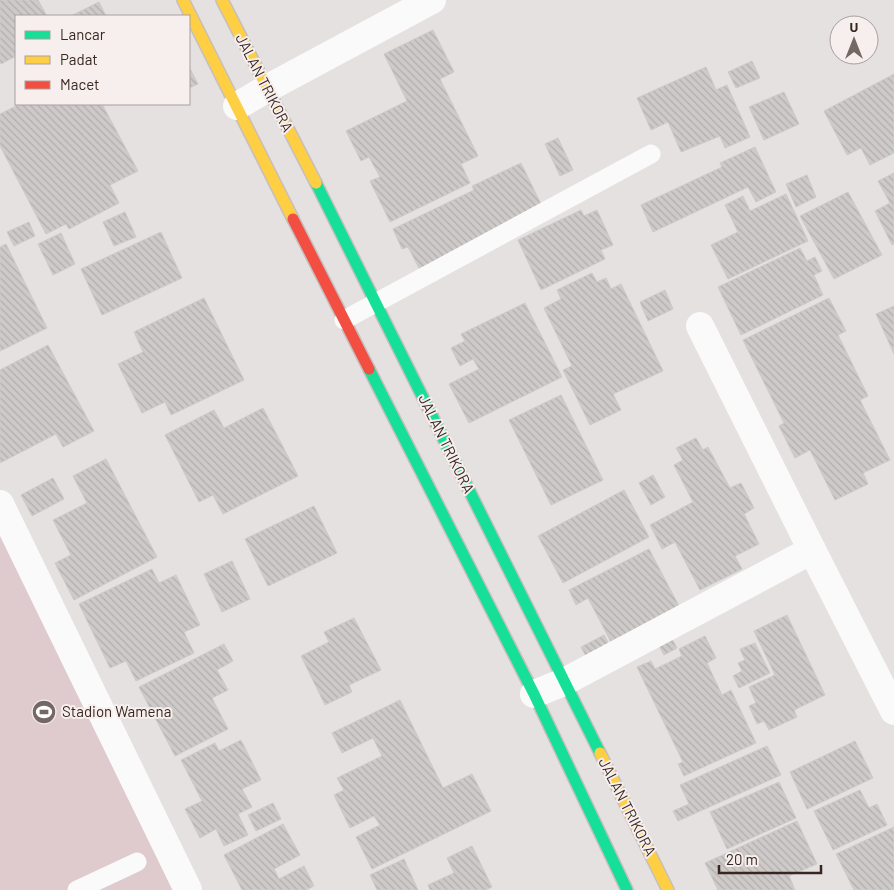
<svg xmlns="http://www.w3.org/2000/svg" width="894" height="890" viewBox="0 0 894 890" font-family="Barlow,sans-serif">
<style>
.green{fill:#dfcace}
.building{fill:url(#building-back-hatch);stroke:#cfcaca}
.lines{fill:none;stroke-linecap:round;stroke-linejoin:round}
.fast-casing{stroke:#c6bfbd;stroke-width:14}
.slow-casing{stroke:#c6bfbd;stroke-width:14}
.jam-casing{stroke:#c6bfbd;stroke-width:14}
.lane{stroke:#fbfafa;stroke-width:19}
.street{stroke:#fbfafa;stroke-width:28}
.fast{stroke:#16e098;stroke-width:11}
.slow{stroke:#ffcf43;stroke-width:11}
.jam{stroke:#f24e42;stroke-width:11}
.labels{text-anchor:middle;stroke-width:4;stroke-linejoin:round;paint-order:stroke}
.street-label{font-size:15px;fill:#382720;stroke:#f6efee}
.poi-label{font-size:15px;fill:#382720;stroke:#f6efee;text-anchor:start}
</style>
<defs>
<pattern id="building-back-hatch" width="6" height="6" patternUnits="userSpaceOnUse" patternTransform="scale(1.25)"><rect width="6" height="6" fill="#cfcaca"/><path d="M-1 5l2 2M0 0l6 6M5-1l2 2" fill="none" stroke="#b2aead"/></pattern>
</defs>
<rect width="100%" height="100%" fill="#e6e1e1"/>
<path class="green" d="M 0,534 L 174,890 L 0,890 Z"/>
<g class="building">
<path d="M 0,0 L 38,0 L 47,16 L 16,16 L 16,56 L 1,64 L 0,62 Z"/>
<path d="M 99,2 L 106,16 L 71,16 Z"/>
<path d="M 433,30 L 454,72 L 440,79 L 478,156 L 461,164 L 470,183 L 390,222 L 370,181 L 380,177 L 369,157 L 361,161 L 346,131 L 407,101 L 384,54 Z"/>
<path d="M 752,61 L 760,78 L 736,88 L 728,72 Z"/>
<path d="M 189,67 L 198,84 L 189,88 Z"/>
<path d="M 706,67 L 716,90 L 727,85 L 750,137 L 725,148 L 720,136 L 681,152 L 668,122 L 651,130 L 637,98 Z"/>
<path d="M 894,74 L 894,153 L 870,165 L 861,148 L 847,155 L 824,111 Z"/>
<path d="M 784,92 L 799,124 L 764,140 L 749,107 Z"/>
<path d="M 20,104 L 102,104 L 138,171 L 110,185 L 119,203 L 69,229 L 66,224 L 46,234 L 0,146 L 0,114 Z"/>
<path d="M 558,138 L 573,170 L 560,176 L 545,144 Z"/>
<path d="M 755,147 L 776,192 L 756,202 L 748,187 L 653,232 L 641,205 L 722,167 L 720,163 Z"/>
<path d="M 521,163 L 541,204 L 420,270 L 408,247 L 402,249 L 393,229 L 474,190 L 472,186 Z"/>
<path d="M 894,173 L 894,244 L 892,245 L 875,211 L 890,203 L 878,181 Z"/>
<path d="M 807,175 L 816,197 L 796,207 L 786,184 Z"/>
<path d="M 848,192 L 882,255 L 834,279 L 800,216 Z"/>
<path d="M 786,194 L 808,241 L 728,279 L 711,245 L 738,232 L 725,205 L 743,196 L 750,211 Z"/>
<path d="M 581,210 L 584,216 L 597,210 L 613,245 L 601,250 L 605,259 L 541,290 L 518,240 Z"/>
<path d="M 125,212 L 136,237 L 114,246 L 103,222 Z"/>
<path d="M 29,222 L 35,236 L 14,246 L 7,232 Z"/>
<path d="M 161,232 L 182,278 L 102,315 L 81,269 Z"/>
<path d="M 61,233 L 75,264 L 53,275 L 38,244 Z"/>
<path d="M 6,244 L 47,328 L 0,351 L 0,247 Z"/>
<path d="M 800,248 L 807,261 L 815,257 L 822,271 L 814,275 L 823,295 L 741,335 L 718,287 Z"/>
<path d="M 592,273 L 597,282 L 606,278 L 611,289 L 621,284 L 663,371 L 613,394 L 621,410 L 590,425 L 563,370 L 572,366 L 544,308 L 561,299 L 557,290 Z"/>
<path d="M 665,290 L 673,309 L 648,321 L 640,302 Z"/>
<path d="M 204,298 L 244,380 L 171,415 L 165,402 L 142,413 L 118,364 L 143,352 L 134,332 Z"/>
<path d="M 829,298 L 846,331 L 838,335 L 868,396 L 860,400 L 890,460 L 863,473 L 868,484 L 835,500 L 810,450 L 795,458 L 779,426 L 784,423 L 743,340 Z"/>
<path d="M 525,303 L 562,377 L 469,423 L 449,384 L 479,369 L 473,359 L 460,366 L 451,348 L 465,341 L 461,334 Z"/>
<path d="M 894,306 L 894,354 L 876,314 Z"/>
<path d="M 48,345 L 94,431 L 63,447 L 56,434 L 0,463 L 0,370 Z"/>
<path d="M 561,395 L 603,480 L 551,505 L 509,420 Z"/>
<path d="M 263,408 L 298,476 L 223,514 L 213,495 L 199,502 L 165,435 L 214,410 L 224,428 Z"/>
<path d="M 696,438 L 703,450 L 708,447 L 730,488 L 741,483 L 754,508 L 744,514 L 759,544 L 735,556 L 742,569 L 700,590 L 675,542 L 662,549 L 650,525 L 693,502 L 674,465 L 683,460 L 676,448 Z"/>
<path d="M 106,459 L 157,557 L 74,600 L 55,563 L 71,555 L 53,520 L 87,503 L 73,476 Z"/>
<path d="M 653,475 L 665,497 L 651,505 L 639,483 Z"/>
<path d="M 53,478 L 64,499 L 32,516 L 21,495 Z"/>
<path d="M 624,490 L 649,537 L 563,583 L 538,536 Z"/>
<path d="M 314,506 L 337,553 L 268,586 L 245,539 Z"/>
<path d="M 649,549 L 679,606 L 611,642 L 588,598 L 576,605 L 569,590 Z"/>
<path d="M 232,561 L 250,599 L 222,612 L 204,574 Z"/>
<path d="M 152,569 L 159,583 L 176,575 L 200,625 L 184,632 L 194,653 L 136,681 L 126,661 L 110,668 L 79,604 Z"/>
<path d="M 787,615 L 825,695 L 794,710 L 797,717 L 769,730 L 764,721 L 757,724 L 749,706 L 756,703 L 749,687 L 775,675 L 754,631 Z"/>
<path d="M 354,618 L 381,670 L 349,685 L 352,692 L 325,705 L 301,656 L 329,642 L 324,632 Z"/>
<path d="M 604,635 L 611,648 L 588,660 L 581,647 Z"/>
<path d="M 705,636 L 716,658 L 707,663 L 722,695 L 731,690 L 756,743 L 684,776 L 678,764 L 683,762 L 637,667 L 651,661 L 655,669 L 682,656 L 679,649 Z"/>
<path d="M 672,639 L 677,648 L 664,655 L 659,646 Z"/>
<path d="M 755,643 L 770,673 L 739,688 L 733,676 L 742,671 L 738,663 L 745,660 L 740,649 Z"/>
<path d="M 224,644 L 233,661 L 217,670 L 228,690 L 212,698 L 228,729 L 175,756 L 139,687 Z"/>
<path d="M 400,700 L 443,788 L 472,774 L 491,811 L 372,869 L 356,837 L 380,825 L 374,816 L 350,828 L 334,795 L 344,790 L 337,778 L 382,756 L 373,738 L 342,753 L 332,733 Z"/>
<path d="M 241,740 L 261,780 L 242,789 L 252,807 L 238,814 L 248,835 L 224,846 L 216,829 L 200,838 L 185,809 L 202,801 L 181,760 L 215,743 L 219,751 Z"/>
<path d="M 855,741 L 873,778 L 807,809 L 790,772 Z"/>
<path d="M 767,746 L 781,775 L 678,821 L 673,811 L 689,804 L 680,785 Z"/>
<path d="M 779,782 L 796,818 L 727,849 L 710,812 Z"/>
<path d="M 860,790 L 869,808 L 877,804 L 887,825 L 833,850 L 814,811 Z"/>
<path d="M 273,803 L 281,819 L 256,831 L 248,815 Z"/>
<path d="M 797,821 L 817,864 L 789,876 L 795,890 L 718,890 L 705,863 Z"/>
<path d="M 283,824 L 300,855 L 274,869 L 279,879 L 304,866 L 314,886 L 306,890 L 242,890 L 224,855 Z"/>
<path d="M 894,827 L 894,890 L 854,890 L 836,854 Z"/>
<path d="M 472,846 L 492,887 L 486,890 L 430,890 L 428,885 L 454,873 L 447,858 Z"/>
<path d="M 404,859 L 418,890 L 377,890 L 370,875 Z"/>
</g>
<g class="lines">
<g class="fast-casing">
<g id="fast">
<path d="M 316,183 L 600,753"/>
<path d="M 369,369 L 534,694 L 627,890"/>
</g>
</g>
<g class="slow-casing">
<g id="slow">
<path d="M 183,0 L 293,219"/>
<path d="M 222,0 L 316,183"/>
<path d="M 600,753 L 668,890"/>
</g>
</g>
<g class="jam-casing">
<path id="jam" d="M 293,219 L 369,369"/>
</g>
<g class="lane">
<path d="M 344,320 L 651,154"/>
<path d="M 77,890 L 137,862"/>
</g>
<g class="street">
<path d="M 237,106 L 268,88 L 432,0"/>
<path d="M 700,326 L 812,550 L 894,711"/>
<path d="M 0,504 L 188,890"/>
<path d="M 534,694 L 564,682 L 812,550"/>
</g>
<use href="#fast" class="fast"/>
<use href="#slow" class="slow"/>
<use href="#jam" class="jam"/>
</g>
<defs>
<g id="stadium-disc" transform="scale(1.25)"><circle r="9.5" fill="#756864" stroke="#f6efee"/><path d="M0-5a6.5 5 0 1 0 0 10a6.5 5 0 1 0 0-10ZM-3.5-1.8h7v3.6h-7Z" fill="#fff"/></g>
</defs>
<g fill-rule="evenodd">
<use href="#stadium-disc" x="44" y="712"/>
</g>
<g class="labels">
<g class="street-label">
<text transform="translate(264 83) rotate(63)" y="5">JALAN TRIKORA</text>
<text transform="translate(446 444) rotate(64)" y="5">JALAN TRIKORA</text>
<text transform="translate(627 807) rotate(63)" y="5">JALAN TRIKORA</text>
</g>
<g class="poi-label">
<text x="62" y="717">Stadion Wamena</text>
</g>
</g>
<rect x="15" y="15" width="175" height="90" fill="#f6efee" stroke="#aa9f9c"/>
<rect x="25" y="31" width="25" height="8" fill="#16e098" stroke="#aa9f9c"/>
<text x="60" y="40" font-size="15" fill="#382720">Lancar</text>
<rect x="25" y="56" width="25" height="8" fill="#ffcf43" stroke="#aa9f9c"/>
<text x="60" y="65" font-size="15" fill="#382720">Padat</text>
<rect x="25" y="81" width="25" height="8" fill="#f24e42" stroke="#aa9f9c"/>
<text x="60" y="90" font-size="15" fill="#382720">Macet</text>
<g transform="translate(854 40)"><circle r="24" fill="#f6efee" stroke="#aa9f9c"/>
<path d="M0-4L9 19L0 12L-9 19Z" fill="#756864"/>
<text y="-8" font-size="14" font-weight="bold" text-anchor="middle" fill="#382720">U</text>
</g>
<path d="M719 865v8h102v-8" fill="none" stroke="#382720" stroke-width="2.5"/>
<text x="726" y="865" font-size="15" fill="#382720" stroke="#f6efee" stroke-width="4" paint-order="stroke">20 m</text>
</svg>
